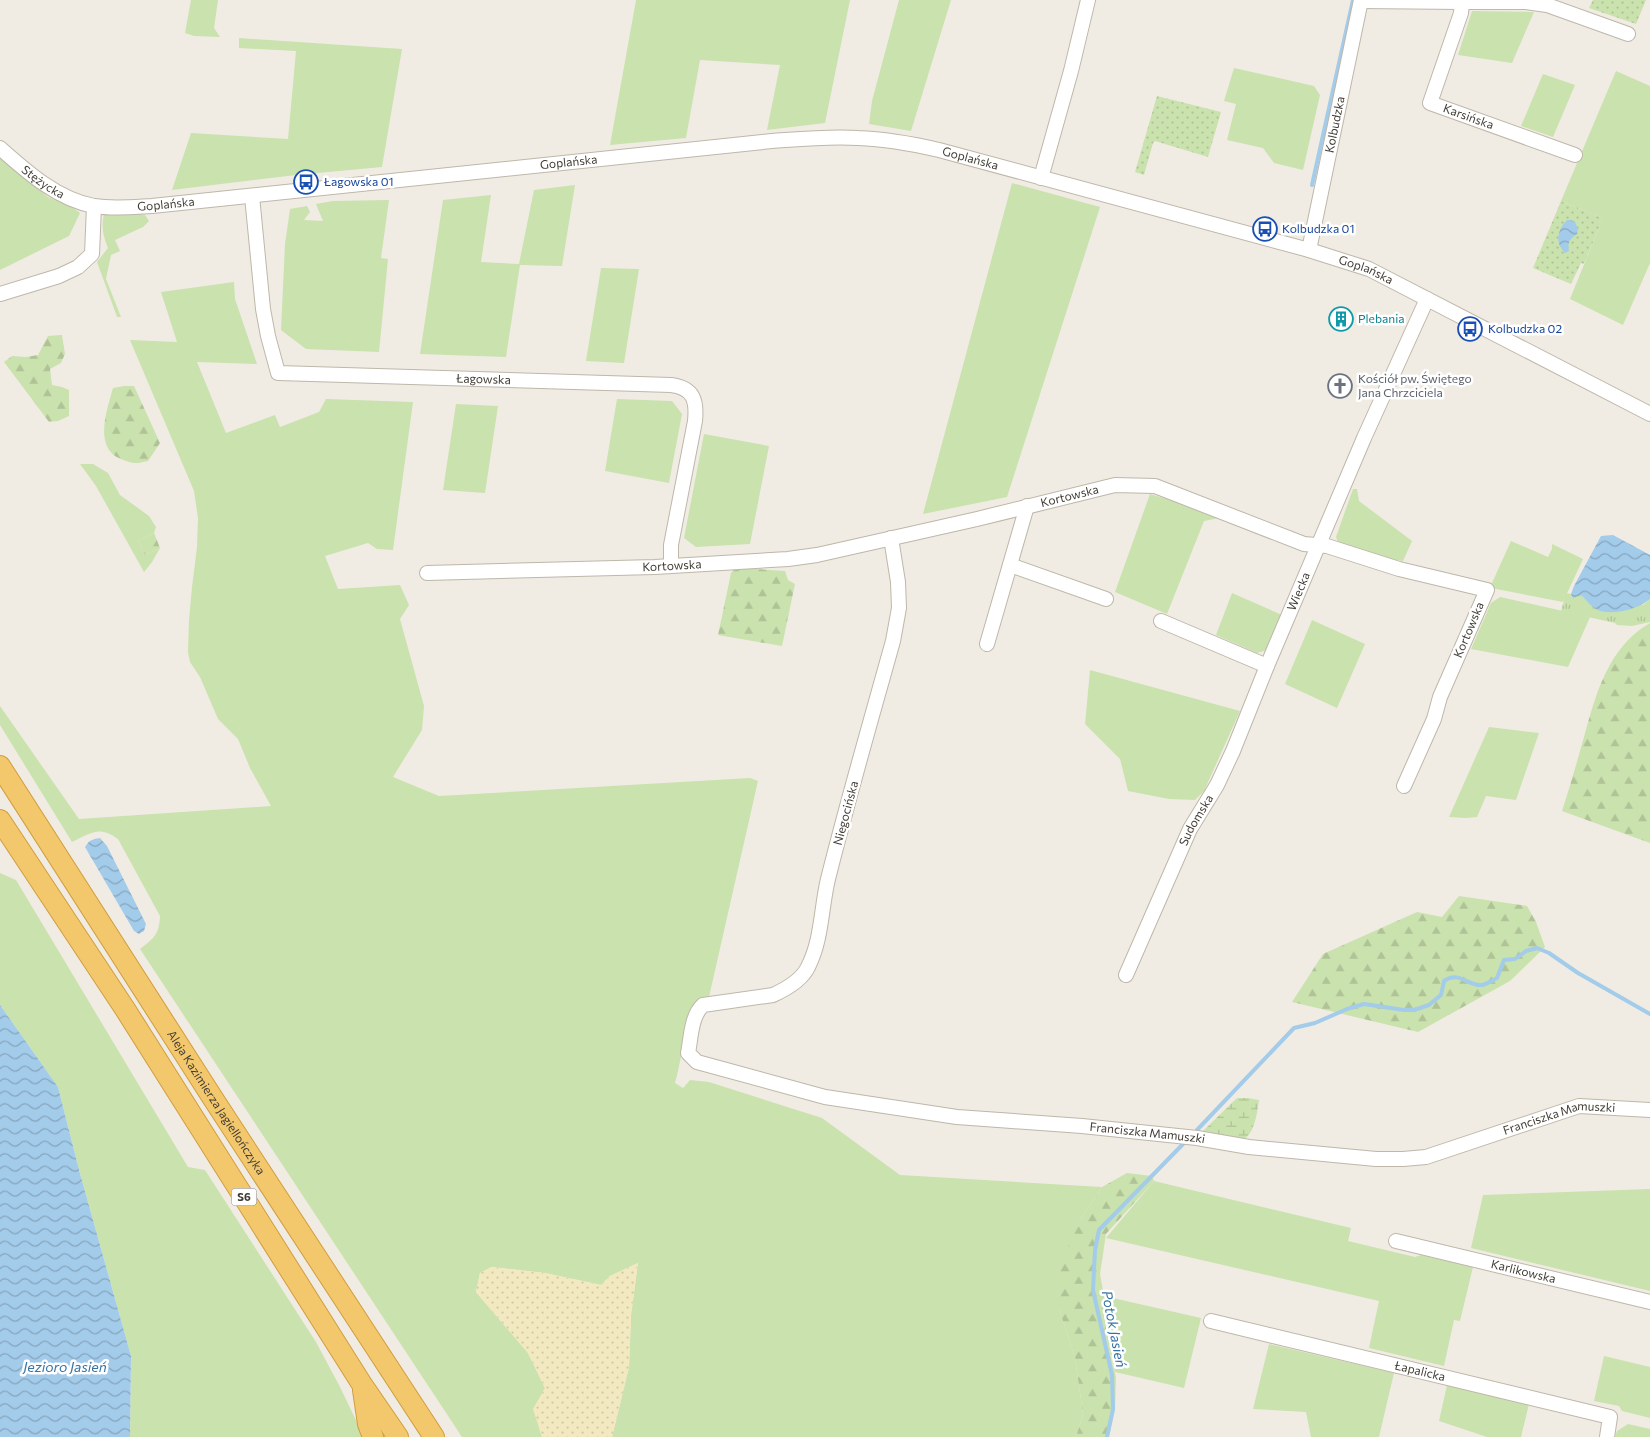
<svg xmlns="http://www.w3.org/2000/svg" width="1650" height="1437" viewBox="0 0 1650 1437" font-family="Commissioner,sans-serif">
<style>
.grass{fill:#cae2ae}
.forest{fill:url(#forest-firs)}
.wetland{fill:url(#wetland-marsh)}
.sand{fill:url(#sand-dots)}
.park{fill:url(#park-tufts)}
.garden{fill:url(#garden-dots)}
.water{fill:url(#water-waves)}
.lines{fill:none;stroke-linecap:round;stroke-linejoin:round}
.stream{stroke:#a3cbea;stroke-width:4}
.minor-casing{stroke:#beb7aa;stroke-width:16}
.highway-casing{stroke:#d19d3d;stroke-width:22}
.minor{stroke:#fff;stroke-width:14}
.highway{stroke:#f3c86c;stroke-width:20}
.labels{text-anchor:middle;stroke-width:5;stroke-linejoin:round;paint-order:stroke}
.shield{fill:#fff;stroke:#7a7671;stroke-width:1}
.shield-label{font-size:11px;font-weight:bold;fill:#413c34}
.street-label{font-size:12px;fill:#413c34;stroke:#fff}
.transit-label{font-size:12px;fill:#164399;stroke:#fff;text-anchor:start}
.culture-label{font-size:12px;fill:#0d838f;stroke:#fff;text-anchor:start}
.worship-label{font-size:12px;fill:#5b616d;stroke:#fff;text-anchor:start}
.water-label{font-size:14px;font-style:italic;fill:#3674a4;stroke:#fff}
</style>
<defs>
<pattern id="forest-firs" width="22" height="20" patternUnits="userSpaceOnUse" patternTransform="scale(1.25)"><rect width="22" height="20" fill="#cae2ae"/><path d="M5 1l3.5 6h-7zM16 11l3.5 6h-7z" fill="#afc396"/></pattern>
<pattern id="wetland-marsh" width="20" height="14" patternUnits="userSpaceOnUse" patternTransform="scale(1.25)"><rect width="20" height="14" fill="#cae2ae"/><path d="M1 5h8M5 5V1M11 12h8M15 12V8" fill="none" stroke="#afc396"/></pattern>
<pattern id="sand-dots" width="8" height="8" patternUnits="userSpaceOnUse" patternTransform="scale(1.25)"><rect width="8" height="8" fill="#f3e9c0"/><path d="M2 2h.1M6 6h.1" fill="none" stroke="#d2c9a6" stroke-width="1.8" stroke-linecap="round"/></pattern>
<pattern id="park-tufts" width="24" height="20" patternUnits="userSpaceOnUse" patternTransform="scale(1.25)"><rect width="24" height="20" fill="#cae2ae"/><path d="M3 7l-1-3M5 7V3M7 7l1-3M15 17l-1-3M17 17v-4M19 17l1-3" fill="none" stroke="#afc396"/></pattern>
<pattern id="garden-dots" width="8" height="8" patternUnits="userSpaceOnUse" patternTransform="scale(1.25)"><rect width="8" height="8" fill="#cae2ae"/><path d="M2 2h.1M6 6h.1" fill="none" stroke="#afc396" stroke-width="1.8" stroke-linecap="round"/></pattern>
<pattern id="water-waves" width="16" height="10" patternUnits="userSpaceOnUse" patternTransform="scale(1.25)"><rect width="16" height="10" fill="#a3cbea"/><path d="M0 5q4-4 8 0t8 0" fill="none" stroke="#86a6be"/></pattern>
</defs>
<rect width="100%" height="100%" fill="#f0ece3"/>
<g class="grass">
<path d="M 191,0 L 218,0 L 214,28 L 220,37 L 194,36 L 185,33 Z"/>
<path d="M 636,0 L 850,0 L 825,123 L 767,130 L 780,65 L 700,60 L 686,138 L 610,145 Z"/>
<path d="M 899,0 L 951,0 L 911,131 L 869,124 L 872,101 Z"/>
<path d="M 1472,11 L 1534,12 L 1512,63 L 1458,55 Z"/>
<path d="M 239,38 L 402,49 L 382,167 L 296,175 L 172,190 L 191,133 L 288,139 L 296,51 L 239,48 Z"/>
<path d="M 1234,68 L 1314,86 L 1320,95 L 1303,170 L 1274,163 L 1263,148 L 1227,140 L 1236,104 L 1224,101 Z"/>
<path d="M 1616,71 L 1650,86 L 1650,263 L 1623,325 L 1570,299 L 1603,218 L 1561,201 Z"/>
<path d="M 1543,74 L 1575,85 L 1553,137 L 1521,126 Z"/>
<path d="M 0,156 L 48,197 L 73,208 L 80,213 L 69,236 L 0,270 Z"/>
<path d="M 1012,183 L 1100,207 L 1007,497 L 923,514 Z"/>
<path d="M 575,185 L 562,266 L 520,265 L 506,357 L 420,354 L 443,200 L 491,195 L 481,262 L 519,264 L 534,190 Z"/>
<path d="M 389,200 L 381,258 L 388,259 L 379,352 L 306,349 L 281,330 L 285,244 L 290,209 L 307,206 L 310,212 L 304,220 L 323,221 L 316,204 L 333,201 Z"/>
<path d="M 104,214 L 141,214 L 145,215 L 149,221 L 143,227 L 115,240 L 120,251 L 111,255 L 106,279 L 121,317 L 117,317 L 116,314 L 97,262 L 108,248 C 103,236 101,227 104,214 Z"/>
<path d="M 601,268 L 639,269 L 624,363 L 586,361 Z"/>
<path d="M 234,282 L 235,299 L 257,364 L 197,362 L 226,433 L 275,415 L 280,427 L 319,412 L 326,399 L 413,402 L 393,550 L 377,549 L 368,543 L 325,556 L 338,589 L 400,585 L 409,605 L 400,619 L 424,706 L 422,730 L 393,777 L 439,796 L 750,778 L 758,781 L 709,997 C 705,999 699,1002 696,1005 C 684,1026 682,1059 675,1083 L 683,1088 L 690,1080 L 709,1082 L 822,1118 L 900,1175 L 1102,1187 L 1080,1220 L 1059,1309 L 1075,1358 L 1083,1414 L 1076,1437 L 612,1437 L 629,1367 L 631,1315 L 638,1263 L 610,1276 L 601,1285 L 545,1273 L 492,1267 L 480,1273 L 476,1292 L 528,1353 L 545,1388 L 534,1409 L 542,1437 L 462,1437 L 140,949 C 154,938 159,935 160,916 L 118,839 C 99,825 91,833 72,842 L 0,725 L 0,706 L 79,819 L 271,806 L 250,768 L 238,739 L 218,719 L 200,677 L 190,662 L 188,652 L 189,620 L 192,587 L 197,547 L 198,518 L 194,491 L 130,340 L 177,342 L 161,292 Z"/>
<path d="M 617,399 L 672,401 L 682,414 L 669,483 L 605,471 Z"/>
<path d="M 456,404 L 498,406 L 485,493 L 443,490 Z"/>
<path d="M 704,434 L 769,446 L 750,544 L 696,547 L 684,538 Z"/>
<path d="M 80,464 L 93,464 L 108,473 L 120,495 L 149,516 L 156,527 L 154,533 L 138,541 L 145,555 L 160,548 L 152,562 L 144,572 L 96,486 Z"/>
<path d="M 1353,489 L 1357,489 L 1359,501 L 1412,541 L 1403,561 C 1379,558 1360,552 1338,542 L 1336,537 Z"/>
<path d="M 1150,494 L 1180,503 L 1219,518 L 1204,521 L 1167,614 L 1115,592 Z"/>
<path d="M 1511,541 L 1548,557 L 1552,549 L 1552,544 L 1583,559 L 1563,602 L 1491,588 L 1476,581 L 1477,580 L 1492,583 Z"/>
<path d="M 1232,593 L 1282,615 L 1267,650 L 1257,653 L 1216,635 Z"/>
<path d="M 1500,597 L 1590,617 L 1568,667 L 1471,649 L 1491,603 Z"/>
<path d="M 1312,620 L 1365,644 L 1337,708 L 1285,684 Z"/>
<path d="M 1090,670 L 1240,711 L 1204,791 L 1195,800 L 1169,799 L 1128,791 L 1120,759 L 1085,724 Z"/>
<path d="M 1489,727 L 1539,733 L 1516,800 L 1486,796 L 1477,817 L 1466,818 L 1449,817 Z"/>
<path d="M 0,873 L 16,880 L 188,1167 L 205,1170 L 316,1342 L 340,1387 L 364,1437 L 130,1437 L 131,1356 L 79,1170 L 58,1087 L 0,1005 Z"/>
<path d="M 1154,1181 L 1351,1228 L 1348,1241 L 1415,1257 L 1421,1255 L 1473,1267 L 1460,1321 L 1454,1320 L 1444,1366 L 1369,1348 L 1379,1301 L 1106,1238 Z"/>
<path d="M 1650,1189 L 1650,1291 L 1471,1248 L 1483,1195 Z"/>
<path d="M 1104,1296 L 1201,1318 L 1184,1388 L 1115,1372 L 1107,1342 Z"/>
<path d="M 1269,1344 L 1394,1373 L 1379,1437 L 1311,1437 L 1306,1412 L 1253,1409 Z"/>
<path d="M 1604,1356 L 1650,1367 L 1650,1418 L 1622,1411 L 1619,1406 L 1594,1401 Z"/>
<path d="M 1447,1385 L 1529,1404 L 1521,1437 L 1487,1437 L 1439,1421 Z"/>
<path d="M 1628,1424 L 1650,1429 L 1650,1437 L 1615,1437 L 1617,1431 Z"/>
</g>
<g class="forest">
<path d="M 62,335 L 65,354 L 61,363 L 50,369 L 52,385 L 62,387 L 69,390 L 69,416 L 58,421 L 49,422 L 4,362 L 12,356 L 26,357 L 38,355 L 48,336 Z"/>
<path d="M 124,386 L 134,386 L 160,443 L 148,461 C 136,464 133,464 121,459 C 93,448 107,410 113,388 Z"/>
<path d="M 154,533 L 160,548 L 145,555 L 138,541 Z"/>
<path d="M 742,568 L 785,571 L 788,580 L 795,584 L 782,646 L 718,635 L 731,573 L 735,569 Z"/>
<path d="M 1650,623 L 1650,843 L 1562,811 C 1570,786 1577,762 1584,737 C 1596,694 1608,647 1650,623 Z"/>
<path d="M 1459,896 L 1527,906 L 1536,922 L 1545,947 L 1510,981 L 1418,1032 L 1292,1002 L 1323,954 L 1417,912 L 1442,917 Z"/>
<path d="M 1127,1173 L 1152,1176 L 1154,1181 L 1106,1234 L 1100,1274 L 1104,1296 L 1107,1342 L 1116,1377 L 1115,1409 L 1109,1437 L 1076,1437 L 1083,1414 L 1075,1358 L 1059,1309 L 1059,1267 L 1080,1220 L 1102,1187 Z"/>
</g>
<path class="wetland" d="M 1237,1098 L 1248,1098 L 1259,1100 C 1257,1113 1255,1133 1243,1140 L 1206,1134 L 1203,1131 Z"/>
<path class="sand" d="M 638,1263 L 631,1315 L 629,1367 L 612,1437 L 542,1437 L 533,1409 L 545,1388 L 528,1353 L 476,1292 L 480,1273 L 491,1267 L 545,1273 L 601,1285 L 610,1276 Z"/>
<path class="park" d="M 1566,593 L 1571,594 L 1573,597 L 1581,595 L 1583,597 L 1643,605 L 1650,599 L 1650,622 L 1632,626 L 1617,625 L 1615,623 L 1561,611 Z"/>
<g class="garden">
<path d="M 1593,0 L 1646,0 L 1636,24 L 1589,8 Z"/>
<path d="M 1157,96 L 1221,112 L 1208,157 L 1155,141 L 1153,143 L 1144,175 L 1135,172 Z"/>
<path d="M 1561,201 L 1603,218 L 1584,264 L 1581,263 L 1571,284 L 1533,268 Z"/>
</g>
<g class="water">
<path d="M 1567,220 L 1571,220 L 1575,222 L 1578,229 L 1577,234 C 1570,239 1567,242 1569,251 L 1565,253 C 1555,243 1557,230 1567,220 Z"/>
<path d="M 1613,535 L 1650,555 L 1650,599 C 1639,609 1610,617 1596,609 C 1590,606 1586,599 1581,595 L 1573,598 L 1571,594 L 1574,586 L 1601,536 Z"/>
<path d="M 100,838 L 107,846 L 146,924 L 144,931 L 139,934 L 134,931 L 85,847 C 89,840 93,839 100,838 Z"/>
<path d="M 0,1005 L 58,1087 L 79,1170 L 131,1356 L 130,1437 L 0,1437 Z"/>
</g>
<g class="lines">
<g class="stream">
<path d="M 1312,185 L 1353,0"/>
<path d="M 1197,1130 L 1294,1028 L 1315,1023 L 1347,1009 L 1364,1004 L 1404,1010 L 1414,1010 L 1429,1005 L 1441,995 L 1444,981 C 1460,970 1468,987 1482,985 C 1487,984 1493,980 1497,978 L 1504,960 L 1515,959 L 1526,951 L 1537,948 L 1549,953 L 1578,973 L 1650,1014"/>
<path d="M 1107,1437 L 1113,1409 L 1112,1375 L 1093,1290 L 1095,1250 L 1099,1230 L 1186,1141"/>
</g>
<g class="minor-casing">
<g id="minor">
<path id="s1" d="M 1361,1 L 1462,2 L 1461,13 L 1430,103 L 1575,155"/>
<path d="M 1462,2 L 1526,2 L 1547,5 L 1628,34"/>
<path id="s2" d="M 0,148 C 27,172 57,199 94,206 C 113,209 133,207 152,206 L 772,141 C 800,139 829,136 858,138 C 885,139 913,144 939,150 L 1309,250 L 1369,269 L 1650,414"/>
<path d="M 1041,178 L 1071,71 L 1088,0"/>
<path id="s3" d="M 252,196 L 263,309 L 268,336 L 278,373 L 671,385 C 694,388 697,401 695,421 L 671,545 L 671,566"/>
<path id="s4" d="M 1309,250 L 1361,0"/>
<path d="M 0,294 L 59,276 L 78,267 L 92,254 L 94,206"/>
<path id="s5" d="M 891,538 L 898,582 L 899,608 L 893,641 C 871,720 848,799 828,879 C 821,908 822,940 808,967 C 802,980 786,989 773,995 L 703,1005 C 691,1016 691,1038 688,1053 L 697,1062 L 825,1097 L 957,1117 L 1082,1126 L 1197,1138 L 1249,1147 L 1376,1159 L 1403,1159 L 1426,1157 L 1579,1106 L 1650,1110"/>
<path d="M 1010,565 L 1106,599"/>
<path id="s6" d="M 427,573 L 655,567 L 788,559 L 817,555 L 977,519 L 1115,485 L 1155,486 L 1304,544 L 1327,546 L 1399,569 L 1487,590 L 1440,697 L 1434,719 L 1404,786"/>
<path d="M 1161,621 L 1267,666"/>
<path d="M 987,644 L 1027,506"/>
<path id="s7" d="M 1126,975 L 1190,829 L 1217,785 L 1233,751 L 1267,666 L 1364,438 L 1427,299"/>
<path id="s8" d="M 1396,1241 L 1650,1302"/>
<path id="s9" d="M 1211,1321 L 1610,1417 L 1607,1437"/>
</g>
</g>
<g class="highway-casing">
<g id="highway">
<path id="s10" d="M 0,766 L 212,1097 L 434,1437"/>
<path d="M 0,820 L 125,1009 L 363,1386 L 398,1437"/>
<path d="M 363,1390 L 368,1424 L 373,1437"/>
</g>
</g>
<use href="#minor" class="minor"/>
<use href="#highway" class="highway"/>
</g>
<defs>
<g id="bus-ring" transform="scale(1.25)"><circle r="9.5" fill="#fff" stroke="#1a4fb4" stroke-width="1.5"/><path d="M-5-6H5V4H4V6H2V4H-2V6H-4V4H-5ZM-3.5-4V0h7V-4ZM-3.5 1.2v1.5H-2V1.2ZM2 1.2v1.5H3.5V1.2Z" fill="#1a4fb4"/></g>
<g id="building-ring" transform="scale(1.25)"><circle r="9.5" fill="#fff" stroke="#0f9aa8" stroke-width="1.5"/><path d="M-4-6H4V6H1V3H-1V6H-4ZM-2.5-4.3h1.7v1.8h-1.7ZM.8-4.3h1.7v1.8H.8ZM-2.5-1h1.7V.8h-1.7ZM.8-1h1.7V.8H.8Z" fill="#0f9aa8"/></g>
<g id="church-ring" transform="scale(1.25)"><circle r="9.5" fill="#fff" stroke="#6b7280" stroke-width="1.5"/><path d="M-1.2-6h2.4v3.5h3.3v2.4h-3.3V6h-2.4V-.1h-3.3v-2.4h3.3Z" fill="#6b7280"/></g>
</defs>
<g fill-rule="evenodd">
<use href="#bus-ring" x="306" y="182"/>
<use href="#bus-ring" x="1265" y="229"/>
<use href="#building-ring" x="1341" y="319"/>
<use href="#bus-ring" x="1470" y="329"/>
<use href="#church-ring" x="1340" y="386"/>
</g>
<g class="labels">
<rect class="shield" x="231.5" y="1188.5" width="25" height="17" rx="4"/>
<g class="shield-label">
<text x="244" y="1201">S6</text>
</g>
<g class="street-label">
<text dy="4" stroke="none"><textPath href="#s1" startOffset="248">Karsińska</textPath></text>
<text dy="4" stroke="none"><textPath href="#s4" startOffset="128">Kolbudzka</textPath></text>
<text dy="4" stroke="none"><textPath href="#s2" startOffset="994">Goplańska</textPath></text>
<text dy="4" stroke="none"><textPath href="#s2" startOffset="589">Goplańska</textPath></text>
<text dy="4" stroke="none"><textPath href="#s2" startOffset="55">Stężycka</textPath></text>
<text dy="4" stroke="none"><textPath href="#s2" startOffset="184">Goplańska</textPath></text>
<text dy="4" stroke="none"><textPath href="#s2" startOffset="1405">Goplańska</textPath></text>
<text dy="4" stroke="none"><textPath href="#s3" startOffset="385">Łagowska</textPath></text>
<text dy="4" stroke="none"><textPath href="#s6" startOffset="650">Kortowska</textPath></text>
<text dy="4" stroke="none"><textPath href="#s6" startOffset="245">Kortowska</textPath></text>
<text dy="4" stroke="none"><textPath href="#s7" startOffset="421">Wiecka</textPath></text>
<text transform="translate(1469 630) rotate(-67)" y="4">Kortowska</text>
<text transform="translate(846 813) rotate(-75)" y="4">Niegocińska</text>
<text dy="4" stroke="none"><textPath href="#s7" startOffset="170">Sudomska</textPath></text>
<text dy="4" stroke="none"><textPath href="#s10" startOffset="400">Aleja Kazimierza Jagiellończyka</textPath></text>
<text dy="4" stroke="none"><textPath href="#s5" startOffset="1499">Franciszka Mamuszki</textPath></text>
<text dy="4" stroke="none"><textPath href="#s5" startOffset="1079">Franciszka Mamuszki</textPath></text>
<text dy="4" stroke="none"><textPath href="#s8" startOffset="131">Karlikowska</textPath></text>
<text dy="4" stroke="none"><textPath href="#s9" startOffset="215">Łapalicka</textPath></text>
</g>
<g class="transit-label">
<text x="324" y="186">Łagowska 01</text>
<text x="1282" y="233">Kolbudzka 01</text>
<text x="1488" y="333">Kolbudzka 02</text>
</g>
<g class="culture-label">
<text x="1358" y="323">Plebania</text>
</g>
<g class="worship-label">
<text x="1358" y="383">Kościół pw. Świętego<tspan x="1358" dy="14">Jana Chrzciciela</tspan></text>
</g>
<g class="water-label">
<text transform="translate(1114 1329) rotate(79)" y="5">Potok Jasień</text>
<text x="65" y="1372">Jezioro Jasień</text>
</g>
</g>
</svg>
